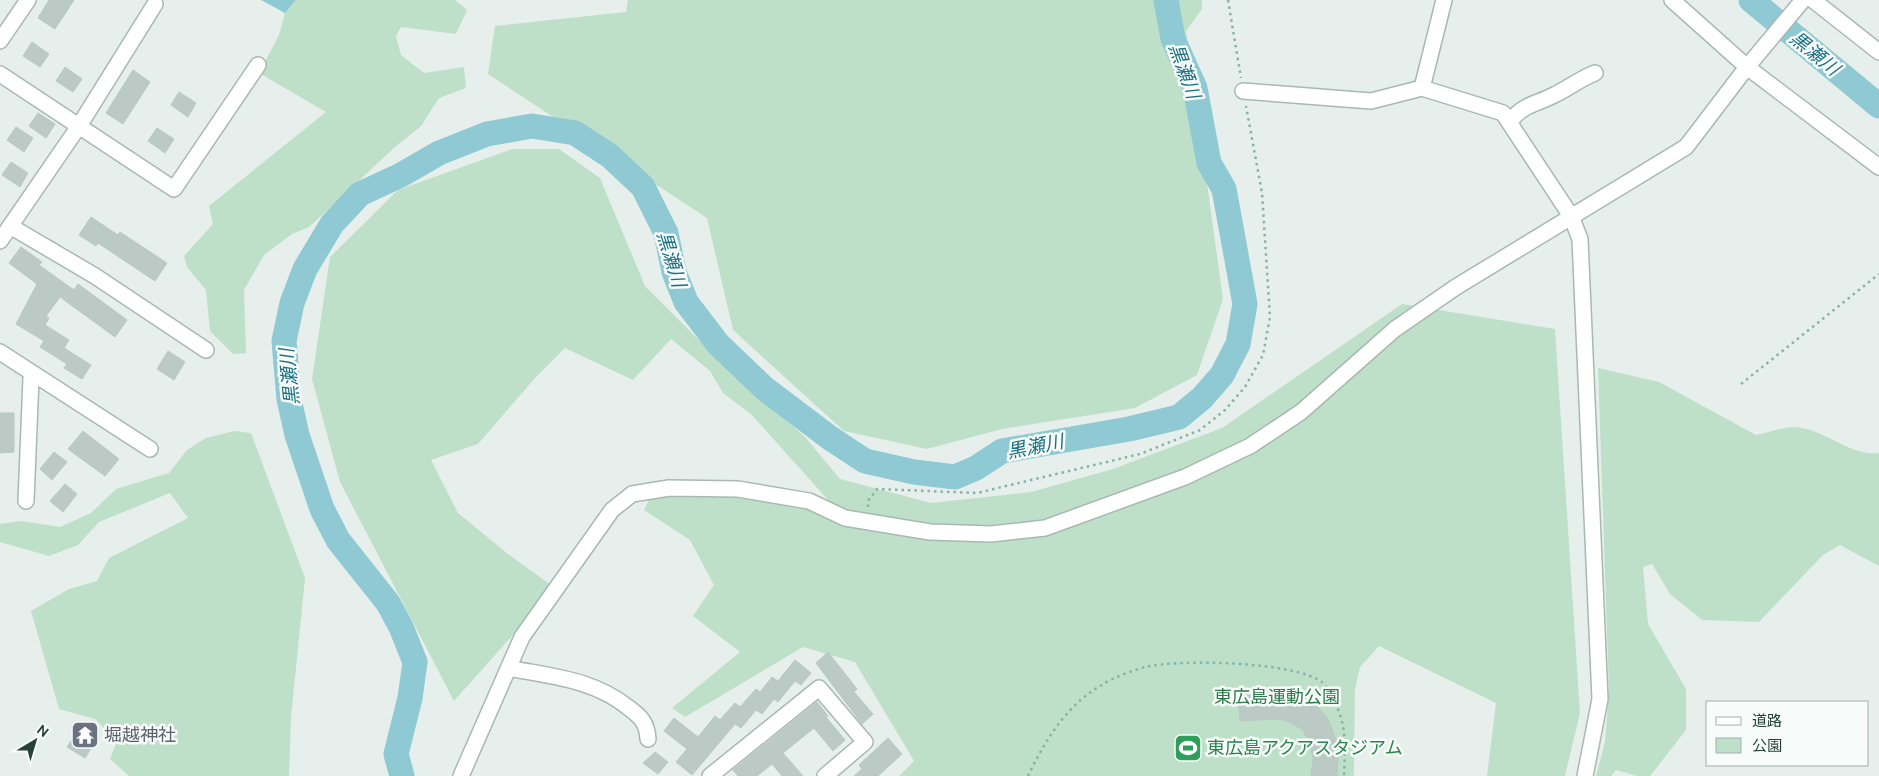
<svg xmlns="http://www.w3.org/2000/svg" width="1879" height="776" viewBox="0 0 1879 776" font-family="Ubuntu,'Noto Sans JP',sans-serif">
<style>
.green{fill:#bfe0c8}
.water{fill:#8ec9d4}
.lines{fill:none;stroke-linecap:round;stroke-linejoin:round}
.river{stroke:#8ec9d4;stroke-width:25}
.building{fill:#bbcac4;stroke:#b8c9c2}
.minor-casing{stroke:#a8b8b2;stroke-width:18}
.path{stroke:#86b3a5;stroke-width:2.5;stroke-dasharray:2.5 4;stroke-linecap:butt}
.minor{stroke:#fff;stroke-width:15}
.labels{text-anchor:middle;stroke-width:5;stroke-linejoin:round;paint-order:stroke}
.park-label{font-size:18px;fill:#2d7a4b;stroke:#f7fbf9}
.worship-label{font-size:18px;fill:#5b616d;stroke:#f7fbf9;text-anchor:start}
.leisure-label{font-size:18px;fill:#27864d;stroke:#f7fbf9;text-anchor:start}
.water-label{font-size:19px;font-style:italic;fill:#1c6f80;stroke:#f7fbf9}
</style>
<rect width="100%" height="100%" fill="#e6efeb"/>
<g class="green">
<path d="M 296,0 L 455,0 L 467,10 L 456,34 L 401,27 L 396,36 L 401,55 L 424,73 L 464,67 L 466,88 L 439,98 L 421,126 L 394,148 L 309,227 L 292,234 L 264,255 L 244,290 L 246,353 L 233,354 L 210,331 L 206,290 L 187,267 L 184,256 L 213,224 L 209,206 L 326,112 L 259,73 L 279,35 L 285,13 Z"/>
<path d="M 628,0 L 1202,0 L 1202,9 L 1186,31 L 1223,299 L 1197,375 L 1135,408 L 1002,429 L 927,449 L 844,431 L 733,330 L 707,218 L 488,74 L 495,26 L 626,12 Z"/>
<path d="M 512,149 L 559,149 L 600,178 L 645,286 L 715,356 L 805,437 L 840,479 L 931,503 L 1031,492 L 1113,469 L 1222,428 L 1402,304 L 1555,329 L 1580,713 L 1565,776 L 1487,776 L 1496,703 L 1379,646 L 1360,667 L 1355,689 L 1354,776 L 899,776 L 914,761 L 855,662 L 803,647 L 685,717 L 672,708 L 740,652 L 693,616 L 714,585 L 690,540 L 644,510 L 658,481 L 771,487 L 829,501 L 752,415 L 723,393 L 710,371 L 671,339 L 633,380 L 565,348 L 535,378 L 478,444 L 431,460 L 458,513 L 508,554 L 555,588 L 454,701 L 340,482 L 312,379 L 330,257 L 398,190 Z"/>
<path d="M 1598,368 L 1659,382 L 1756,435 C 1768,433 1783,427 1794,427 C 1824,428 1850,457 1879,453 L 1879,566 L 1840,545 L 1823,555 L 1759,622 L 1702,620 L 1670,594 L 1652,564 L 1643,567 L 1648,624 L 1686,689 L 1686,730 L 1650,776 L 1637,776 L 1616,770 L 1611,776 L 1596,776 L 1605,742 L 1609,690 Z"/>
<path d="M 234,431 L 251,433 L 305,578 L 291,717 L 289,776 L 129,776 L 110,759 L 117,741 L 95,719 L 59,709 L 31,611 L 69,589 L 97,581 L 109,558 L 188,518 L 170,493 L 99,522 L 78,545 L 49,556 L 0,542 L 0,524 L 21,521 L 60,527 L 91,513 L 116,489 L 169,473 L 187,450 L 206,438 Z"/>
</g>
<path class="water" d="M 261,0 L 296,0 L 285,13 Z"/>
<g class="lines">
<g class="river">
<path d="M 1751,0 L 1879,106"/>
<path d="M 402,776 L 396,754 L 410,698 L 415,662 L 401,627 L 388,603 L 338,540 L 322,509 L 297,435 L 289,399 L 284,341 L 292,303 L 305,269 L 332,224 L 360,194 L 401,175 L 439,153 L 487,134 L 532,126 L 575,133 L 610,156 L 643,187 L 666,233 L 674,272 L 686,302 L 718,344 L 764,388 L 830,438 L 865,461 L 914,472 L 955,477 L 976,468 L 1002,451 L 1129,429 L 1179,417 L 1202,398 L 1222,375 L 1238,344 L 1245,304 L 1224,189 L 1209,163 L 1195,88 L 1173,39 L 1166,0"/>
</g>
</g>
<g class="building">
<path d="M 49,0 L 74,0 L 55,29 L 38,18 Z"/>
<path d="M 32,42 L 49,54 L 40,67 L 23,56 Z"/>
<path d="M 65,67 L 82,79 L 73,92 L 56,81 Z"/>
<path d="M 133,70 L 150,82 L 123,124 L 106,113 Z"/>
<path d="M 179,92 L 196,103 L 188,117 L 171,105 Z"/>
<path d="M 38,113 L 55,124 L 46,138 L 29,126 Z"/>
<path d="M 16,127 L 33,138 L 24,152 L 7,140 Z"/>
<path d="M 157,128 L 174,139 L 165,153 L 148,141 Z"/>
<path d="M 11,162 L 28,173 L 20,187 L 2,175 Z"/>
<path d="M 91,217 L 118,235 L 120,232 L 167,263 L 155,281 L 98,243 L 96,246 L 79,235 Z"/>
<path d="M 21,247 L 42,262 L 39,265 L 74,290 L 78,284 L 127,320 L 115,337 L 60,297 L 46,316 L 49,318 L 45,325 L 69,340 L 64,348 L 91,365 L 82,379 L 64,368 L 67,364 L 40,347 L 44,341 L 16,324 L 37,284 L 9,263 Z"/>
<path d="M 168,351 L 185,362 L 174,380 L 157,369 Z"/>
<path d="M 0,413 L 14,413 L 14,452 L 0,453 Z"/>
<path d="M 83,431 L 119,459 L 105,476 L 68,449 Z"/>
<path d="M 54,452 L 67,462 L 52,480 L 40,469 Z"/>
<path d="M 65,484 L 77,494 L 63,512 L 50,501 Z"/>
<path d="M 828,652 L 857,689 L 854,692 L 873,714 L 862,724 L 816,663 Z"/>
<path d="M 795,660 L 811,673 L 801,685 L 795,681 L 778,702 L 774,699 L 762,714 L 756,710 L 741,728 L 735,724 L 692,775 L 676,762 L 687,749 L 664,731 L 674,718 L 698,737 L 715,716 L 720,720 L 735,703 L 740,707 L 756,689 L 760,692 L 772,677 L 778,681 Z"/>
<path d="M 1264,692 L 1286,692 L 1304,698 L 1318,707 L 1328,719 L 1339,747 L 1337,776 L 1311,776 L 1313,758 L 1309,741 L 1302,729 L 1287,721 L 1277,719 L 1240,721 L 1238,694 Z"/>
<path d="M 817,702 L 828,716 L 826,717 L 845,740 L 833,751 L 814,728 L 783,753 L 803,776 L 782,776 L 772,764 L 757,776 L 738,776 L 733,770 Z"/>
<path d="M 75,735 L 93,745 L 85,758 L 67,747 Z"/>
<path d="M 888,738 L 902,754 L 878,776 L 854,776 L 862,769 L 859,765 Z"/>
<path d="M 655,752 L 668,762 L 658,774 L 643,763 Z"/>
</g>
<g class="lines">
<g class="minor-casing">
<g id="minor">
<path d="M 1672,0 L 1747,67 L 1879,167"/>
<path d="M 1813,0 L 1879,52"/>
<path d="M 0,41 L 28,0"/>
<path d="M 0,74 L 174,189 L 258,65"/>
<path d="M 1422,88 L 1444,0"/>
<path d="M 1243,91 L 1371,101 L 1422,88 L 1503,113 L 1571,216 L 1580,239 L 1600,699 L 1585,776"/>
<path d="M 1509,122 C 1526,102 1536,105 1556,94 C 1570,87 1580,79 1595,73"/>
<path d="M 10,226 L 95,276 L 206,350"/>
<path d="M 0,241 L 79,126 L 155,4"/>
<path d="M 0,352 L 150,449"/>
<path d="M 26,501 L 31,378 L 33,374"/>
<path d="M 509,668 C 553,677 593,679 629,708 C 641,717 647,723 648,739"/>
<path d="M 461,776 L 522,637 L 612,510 L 632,494 L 669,488 L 738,489 L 809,501 L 845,518 L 930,532 L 991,534 L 1045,528 L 1185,477 L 1250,446 L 1301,412 L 1395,329 L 1456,287 L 1686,147 L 1747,67 L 1803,0"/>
<path d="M 710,776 L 819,688 L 865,742 L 825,776"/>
</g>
</g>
<g class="path">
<path d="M 1228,0 L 1241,78"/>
<path d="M 1741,384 L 1879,274"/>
<path d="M 868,507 L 868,501 L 877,489 L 977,493 L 1140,454 L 1200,430 L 1225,410 L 1245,387 L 1263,355 L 1270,317 L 1262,193 L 1246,106"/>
<path d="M 1028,776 C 1045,741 1065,707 1100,686 C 1112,678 1131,671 1145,667 C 1178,659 1297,661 1323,683 C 1327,686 1329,692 1331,696 C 1348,723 1345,746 1344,776"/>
</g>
<use href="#minor" class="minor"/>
</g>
<defs>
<g id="temple-square" transform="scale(1.4375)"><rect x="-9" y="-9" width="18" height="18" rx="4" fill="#6b7280" stroke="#f7fbf9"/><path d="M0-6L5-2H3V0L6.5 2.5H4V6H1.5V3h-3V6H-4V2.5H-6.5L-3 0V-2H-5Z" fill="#fff"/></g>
<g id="stadium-square" transform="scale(1.4375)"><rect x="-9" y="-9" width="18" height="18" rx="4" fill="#2e9e5b" stroke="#f7fbf9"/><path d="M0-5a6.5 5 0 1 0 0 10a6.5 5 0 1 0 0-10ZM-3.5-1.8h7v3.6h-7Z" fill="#fff"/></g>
</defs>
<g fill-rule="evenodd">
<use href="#temple-square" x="85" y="735"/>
<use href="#stadium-square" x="1188" y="748"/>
</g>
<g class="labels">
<g class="park-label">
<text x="1277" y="703">東広島運動公園</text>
</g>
<g class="worship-label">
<text x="104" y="741">堀越神社</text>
</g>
<g class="leisure-label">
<text x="1207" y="754">東広島アクアスタジアム</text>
</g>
<g class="water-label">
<text transform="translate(1815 53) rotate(39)" y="7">黒瀬川</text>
<text transform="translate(1185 71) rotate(70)" y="7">黒瀬川</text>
<text transform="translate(672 259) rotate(73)" y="7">黒瀬川</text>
<text transform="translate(289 377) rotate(-96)" y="7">黒瀬川</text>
<text transform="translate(1035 446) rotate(-11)" y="7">黒瀬川</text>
</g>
</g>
<rect x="1706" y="701" width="162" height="65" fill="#f7fbf9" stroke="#a3b1ad"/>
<rect x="1716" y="717" width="25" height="8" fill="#ffffff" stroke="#a3b1ad"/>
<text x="1752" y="726" font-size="15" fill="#24423a">道路</text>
<rect x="1716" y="738" width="25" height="15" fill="#bfe0c8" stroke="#a3b1ad"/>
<text x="1752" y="751" font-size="15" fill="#24423a">公園</text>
<g transform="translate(35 741) rotate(38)" stroke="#f7fbf9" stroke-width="4" paint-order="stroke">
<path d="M0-4L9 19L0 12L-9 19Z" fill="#24423a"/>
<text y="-8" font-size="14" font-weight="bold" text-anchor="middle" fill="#24423a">N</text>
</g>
</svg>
